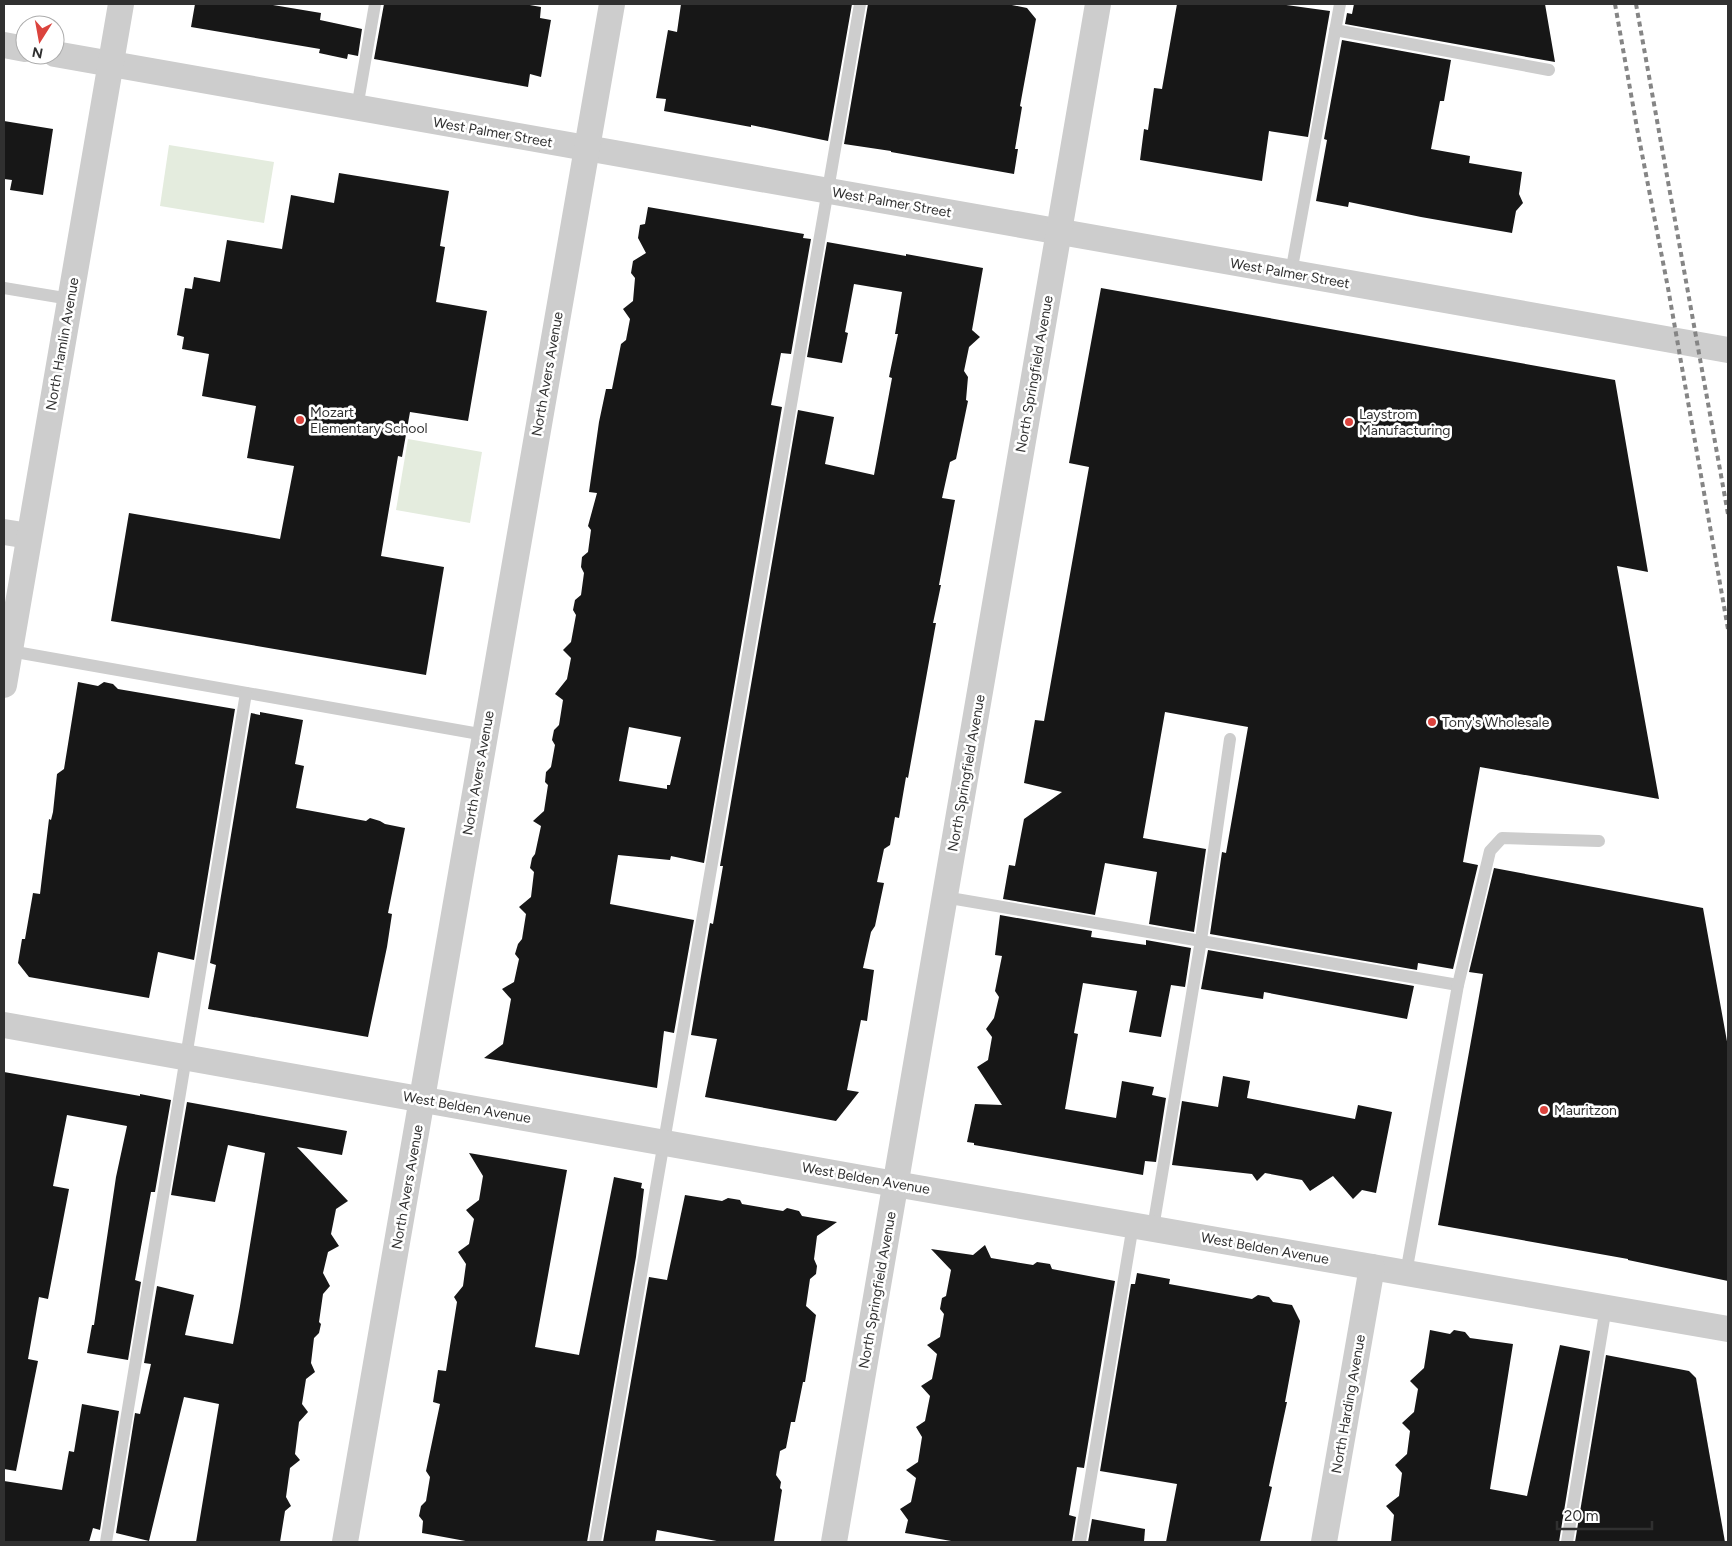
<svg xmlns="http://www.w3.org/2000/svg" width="1732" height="1546" viewBox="0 0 1732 1546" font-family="Figtree,sans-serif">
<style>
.green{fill:#e4ecde}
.building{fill:#171717;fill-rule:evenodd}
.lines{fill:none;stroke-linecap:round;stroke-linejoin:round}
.lane{stroke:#cdcdcd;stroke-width:12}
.street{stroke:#cdcdcd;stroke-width:26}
.rail{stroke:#858585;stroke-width:4;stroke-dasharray:5 4;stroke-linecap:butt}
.poi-dot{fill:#db433d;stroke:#fff;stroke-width:2}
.labels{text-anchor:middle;stroke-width:5;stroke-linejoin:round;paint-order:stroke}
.street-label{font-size:14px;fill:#303030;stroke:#fff}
.poi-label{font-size:14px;fill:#303030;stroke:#fff;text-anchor:start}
</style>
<rect width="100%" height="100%" fill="#fff"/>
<g class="green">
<path d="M 169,145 L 274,162 L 264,223 L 160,206 Z"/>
<path d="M 408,439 L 482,452 L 470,523 L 396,510 Z"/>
</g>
<g class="building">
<path d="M 195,4 L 267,4 L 321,13 L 320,20 L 362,29 L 358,56 L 348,54 L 347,59 L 319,53 L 320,49 L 191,27 Z"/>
<path d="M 384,4 L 524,4 L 541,7 L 540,18 L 551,20 L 541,77 L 530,74 L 528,87 L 374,59 Z"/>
<path d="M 681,4 L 852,4 L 828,141 L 751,125 L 751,127 L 664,111 L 666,99 L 656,98 L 668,30 L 677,32 Z"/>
<path d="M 868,4 L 1007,4 L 1027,8 L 1036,19 L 1020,106 L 1022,107 L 1015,149 L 1018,149 L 1014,174 L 891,152 L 891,151 L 844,144 Z"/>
<path d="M 1177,4 L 1279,4 L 1330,11 L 1308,137 L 1269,131 L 1262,181 L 1140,160 L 1144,129 L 1148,130 L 1154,88 L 1162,89 Z"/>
<path d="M 1354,4 L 1545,4 L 1555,62 L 1345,24 L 1347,13 L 1352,14 Z"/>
<path d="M 1342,40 L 1451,60 L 1444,101 L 1440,101 L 1431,149 L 1470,156 L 1469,163 L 1522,172 L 1519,194 L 1523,203 L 1516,211 L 1512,233 L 1421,217 L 1349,202 L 1348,207 L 1316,201 L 1327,140 L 1324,139 Z"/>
<path d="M 4,121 L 53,129 L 43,195 L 10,190 L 12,180 L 4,179 Z"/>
<path d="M 339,173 L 449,191 L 440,246 L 445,247 L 436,302 L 487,311 L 468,421 L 410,412 L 402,457 L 398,456 L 381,556 L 444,567 L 426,675 L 111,621 L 129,513 L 280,539 L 294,466 L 247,458 L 256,406 L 202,396 L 209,354 L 182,349 L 184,337 L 177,335 L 185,288 L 192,289 L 194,277 L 220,282 L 227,240 L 282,249 L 291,195 L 334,203 Z"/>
<path d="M 648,207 L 804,234 L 803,238 L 811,239 L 791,354 L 781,353 L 771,405 L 782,407 L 704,863 L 671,856 L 670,860 L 618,855 L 610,904 L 694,920 L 674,1033 L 664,1031 L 657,1088 L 484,1058 L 503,1044 L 511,999 L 502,989 L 514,982 L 519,959 L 515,954 L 518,944 L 522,939 L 526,914 L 519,907 L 531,897 L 534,872 L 530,868 L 532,858 L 535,854 L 541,826 L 533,821 L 544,811 L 548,785 L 545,782 L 546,772 L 551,767 L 555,745 L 552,740 L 554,730 L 559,725 L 563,700 L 555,694 L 567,679 L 571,658 L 563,650 L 571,642 L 576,615 L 573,610 L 575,600 L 581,595 L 584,573 L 581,567 L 582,557 L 588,552 L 591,530 L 588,526 L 597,493 L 589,492 L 599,422 L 606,389 L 612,389 L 621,344 L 626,340 L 630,319 L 623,309 L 633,301 L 635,278 L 631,273 L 633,261 L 646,253 L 638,238 L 640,225 L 645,224 ZM 629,727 L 681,737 L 670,785 L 667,785 L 667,789 L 619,781 Z"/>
<path d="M 827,242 L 906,256 L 906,254 L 983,268 L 972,330 L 980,337 L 969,347 L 964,371 L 968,377 L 966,400 L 968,401 L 956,459 L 950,462 L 942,498 L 955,500 L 939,585 L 941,585 L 933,623 L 936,623 L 908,778 L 906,777 L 899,818 L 895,817 L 890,845 L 884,849 L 877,882 L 884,883 L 875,926 L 871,932 L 863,968 L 874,970 L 867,1021 L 861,1020 L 847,1090 L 859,1092 L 836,1121 L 705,1097 L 717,1039 L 691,1035 L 710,923 L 713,924 L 723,866 L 720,866 L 798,410 L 834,417 L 825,464 L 874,475 L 892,378 L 889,377 L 898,334 L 895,334 L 902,292 L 854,284 L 845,332 L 848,333 L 842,363 L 807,357 Z"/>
<path d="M 1101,288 L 1615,380 L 1648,572 L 1617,566 L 1659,799 L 1480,767 L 1463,862 L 1478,865 L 1453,969 L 1418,963 L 1417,970 L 1210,934 L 1222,852 L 1226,853 L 1248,727 L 1165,712 L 1143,838 L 1206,849 L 1194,932 L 1149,924 L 1157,872 L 1105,863 L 1095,915 L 1003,899 L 1009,865 L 1015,866 L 1024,819 L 1062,792 L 1024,783 L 1035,720 L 1044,721 L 1089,467 L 1069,463 Z"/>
<path d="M 78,682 L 98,686 L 104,682 L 113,684 L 118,689 L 235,709 L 194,960 L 158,952 L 149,998 L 29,977 L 18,963 L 22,939 L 25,939 L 33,893 L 40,894 L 49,819 L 51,820 L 53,812 L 57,774 L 64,769 Z"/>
<path d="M 260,712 L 303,720 L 295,764 L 304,766 L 296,808 L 366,821 L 370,818 L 380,821 L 385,824 L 405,828 L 388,913 L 392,914 L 387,947 L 368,1037 L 208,1009 L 216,965 L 210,963 L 251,713 L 260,715 Z"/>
<path d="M 1494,868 L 1703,908 L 1728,1047 L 1728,1281 L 1628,1260 L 1628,1259 L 1438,1225 L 1483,974 L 1469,972 Z"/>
<path d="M 1000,915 L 1092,931 L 1091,937 L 1146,945 L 1146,940 L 1191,948 L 1185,987 L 1171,985 L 1161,1037 L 1129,1032 L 1137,991 L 1083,983 L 1074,1033 L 1078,1034 L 1065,1109 L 1116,1118 L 1122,1081 L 1154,1087 L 1152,1095 L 1166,1098 L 1156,1162 L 1145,1161 L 1143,1175 L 974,1145 L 974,1143 L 967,1142 L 975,1104 L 1002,1105 L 977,1067 L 988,1060 L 992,1037 L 986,1029 L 994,1018 L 999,997 L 995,991 L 1002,956 L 995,955 Z"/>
<path d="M 1208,950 L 1414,986 L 1407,1019 L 1264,992 L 1263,999 L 1201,989 Z"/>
<path d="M 4,1072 L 140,1096 L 140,1094 L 171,1100 L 155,1192 L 151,1192 L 135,1280 L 141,1282 L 128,1360 L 87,1353 L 92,1325 L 94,1325 L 116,1177 L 127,1126 L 67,1115 L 53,1186 L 69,1189 L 48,1299 L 39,1297 L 28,1359 L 38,1361 L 16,1471 L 4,1469 Z"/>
<path d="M 1223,1076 L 1250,1081 L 1247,1098 L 1355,1119 L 1358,1105 L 1392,1112 L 1376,1193 L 1362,1190 L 1353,1199 L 1333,1176 L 1310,1191 L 1302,1180 L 1265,1173 L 1257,1181 L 1252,1174 L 1172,1165 L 1182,1101 L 1218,1107 Z"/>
<path d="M 187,1102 L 347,1131 L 342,1155 L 297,1147 L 348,1201 L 336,1209 L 331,1234 L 339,1246 L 328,1252 L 323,1273 L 330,1286 L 323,1294 L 319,1322 L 321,1324 L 319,1333 L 314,1338 L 311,1363 L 315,1372 L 306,1379 L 302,1404 L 308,1412 L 299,1422 L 295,1454 L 300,1460 L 290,1468 L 286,1497 L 291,1506 L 285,1511 L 280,1542 L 196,1542 L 219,1404 L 184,1397 L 149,1541 L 116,1533 L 135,1413 L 140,1414 L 151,1364 L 144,1363 L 157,1286 L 194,1295 L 185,1335 L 233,1344 L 240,1306 L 265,1153 L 228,1145 L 215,1202 L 171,1195 Z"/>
<path d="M 469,1153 L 567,1170 L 535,1347 L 579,1355 L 614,1177 L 642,1183 L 641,1188 L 644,1189 L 636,1257 L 587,1542 L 471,1542 L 422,1533 L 423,1521 L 419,1516 L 421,1506 L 426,1501 L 430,1477 L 426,1471 L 440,1404 L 433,1402 L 438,1370 L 446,1371 L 457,1302 L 454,1297 L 463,1286 L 466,1264 L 458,1252 L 469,1244 L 474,1219 L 466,1210 L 479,1200 L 483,1176 Z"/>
<path d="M 685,1195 L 722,1201 L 728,1198 L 740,1200 L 742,1204 L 783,1211 L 787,1208 L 799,1211 L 802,1216 L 837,1222 L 817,1236 L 814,1259 L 817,1266 L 816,1274 L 810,1279 L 806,1306 L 816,1315 L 805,1382 L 803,1382 L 795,1422 L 791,1422 L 786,1448 L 780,1451 L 776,1475 L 781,1482 L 780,1488 L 782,1490 L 774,1542 L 722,1542 L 657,1530 L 655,1542 L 603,1542 L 649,1277 L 667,1280 Z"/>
<path d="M 985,1245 L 991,1258 L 1033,1265 L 1037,1262 L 1050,1264 L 1052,1269 L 1115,1281 L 1084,1468 L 1077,1467 L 1069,1515 L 1076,1517 L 1072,1542 L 957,1542 L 905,1533 L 908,1520 L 900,1509 L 911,1502 L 916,1478 L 906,1470 L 918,1462 L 922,1437 L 916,1427 L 925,1421 L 930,1396 L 921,1386 L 932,1379 L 937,1354 L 927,1345 L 940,1337 L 944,1314 L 940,1309 L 942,1298 L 946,1296 L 951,1270 L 931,1249 L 973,1255 Z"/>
<path d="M 1137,1273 L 1170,1279 L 1169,1284 L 1252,1299 L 1258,1295 L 1269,1297 L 1273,1302 L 1292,1305 L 1300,1321 L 1285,1402 L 1287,1402 L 1269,1486 L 1272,1487 L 1260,1542 L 1166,1542 L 1177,1484 L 1100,1471 L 1131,1284 L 1135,1284 Z"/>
<path d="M 1430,1330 L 1450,1334 L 1454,1330 L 1465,1332 L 1470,1338 L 1513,1344 L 1490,1489 L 1527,1496 L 1560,1345 L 1590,1351 L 1559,1542 L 1391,1542 L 1394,1515 L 1386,1506 L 1399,1496 L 1402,1473 L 1395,1465 L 1407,1454 L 1410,1431 L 1402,1423 L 1414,1412 L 1418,1389 L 1410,1381 L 1424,1368 Z"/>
<path d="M 1606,1355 L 1689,1371 L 1696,1378 L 1725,1542 L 1575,1542 Z"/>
<path d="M 82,1404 L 119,1411 L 100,1530 L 93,1528 L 89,1542 L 4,1542 L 4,1481 L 62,1490 L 69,1451 L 74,1452 Z"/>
<path d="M 1092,1519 L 1145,1529 L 1144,1542 L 1088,1542 Z"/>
</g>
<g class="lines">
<g class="lane">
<path d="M 1335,30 L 1549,70"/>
<path d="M 357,108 L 375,4"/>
<path d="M 1291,273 L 1340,4"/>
<path d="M 4,288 L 70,299"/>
<path d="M 10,651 L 485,735"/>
<path d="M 944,897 L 1458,985"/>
<path d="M 1153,1228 L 1201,940 L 1230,739"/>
<path d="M 1406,1273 L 1458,985 L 1490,851 L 1502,838 L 1599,841"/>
<path d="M 106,1542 L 246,693"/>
<path d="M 595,1542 L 860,4"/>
<path d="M 1080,1542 L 1133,1225"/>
<path d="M 1567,1542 L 1606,1307"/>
</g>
<g class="street">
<path d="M 4,45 L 25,49"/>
<path d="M 55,54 L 1728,350"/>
<path d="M 4,532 L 29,536"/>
<path d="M 4,685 L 121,4"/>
<path d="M 4,1025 L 895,1184 L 1728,1329"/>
<path d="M 345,1542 L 612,4"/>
<path d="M 834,1542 L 1098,4"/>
<path d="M 1324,1542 L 1372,1267"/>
</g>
<g class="rail">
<path d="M 1615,4 L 1637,128 L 1668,288 L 1728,629"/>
<path d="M 1636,4 L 1728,514"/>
</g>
</g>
<g class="poi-dot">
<circle cx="300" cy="420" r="5"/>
<circle cx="1349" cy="422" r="5"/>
<circle cx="1432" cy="722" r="5"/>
<circle cx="1544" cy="1110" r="5"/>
</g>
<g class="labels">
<g class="street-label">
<text transform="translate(493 132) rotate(10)" y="5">West Palmer Street</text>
<text transform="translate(892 202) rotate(10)" y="5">West Palmer Street</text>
<text transform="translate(1290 273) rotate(10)" y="5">West Palmer Street</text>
<text transform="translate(62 344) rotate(-80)" y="5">North Hamlin Avenue</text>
<text transform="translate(547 374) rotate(-80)" y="5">North Avers Avenue</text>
<text transform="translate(1034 374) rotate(-80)" y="5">North Springfield Avenue</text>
<text transform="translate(478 773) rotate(-80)" y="5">North Avers Avenue</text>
<text transform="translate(966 773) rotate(-80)" y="5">North Springfield Avenue</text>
<text transform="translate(467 1107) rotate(10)" y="5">West Belden Avenue</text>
<text transform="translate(866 1178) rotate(10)" y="5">West Belden Avenue</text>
<text transform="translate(407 1187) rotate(-80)" y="5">North Avers Avenue</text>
<text transform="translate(1265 1248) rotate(10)" y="5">West Belden Avenue</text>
<text transform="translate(877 1290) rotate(-80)" y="5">North Springfield Avenue</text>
<text transform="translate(1348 1404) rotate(-80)" y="5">North Harding Avenue</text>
</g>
<g class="poi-label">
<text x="310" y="417">Mozart<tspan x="310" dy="16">Elementary School</tspan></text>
<text x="1359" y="419">Laystrom<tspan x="1359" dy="16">Manufacturing</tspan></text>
<text x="1442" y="727">Tony's Wholesale</text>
<text x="1554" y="1115">Mauritzon</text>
</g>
</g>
<rect width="1732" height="1546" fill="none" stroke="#303030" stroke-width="10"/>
<g transform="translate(40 40) rotate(191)"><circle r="24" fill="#ffffff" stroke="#acacac"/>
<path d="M0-4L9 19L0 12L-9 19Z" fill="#db433d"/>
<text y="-8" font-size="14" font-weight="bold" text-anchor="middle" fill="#303030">N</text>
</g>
<path d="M1557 1521v8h95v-8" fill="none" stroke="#303030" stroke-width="2.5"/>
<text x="1564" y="1521" font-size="15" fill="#303030" stroke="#ffffff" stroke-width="4" paint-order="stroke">20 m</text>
</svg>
